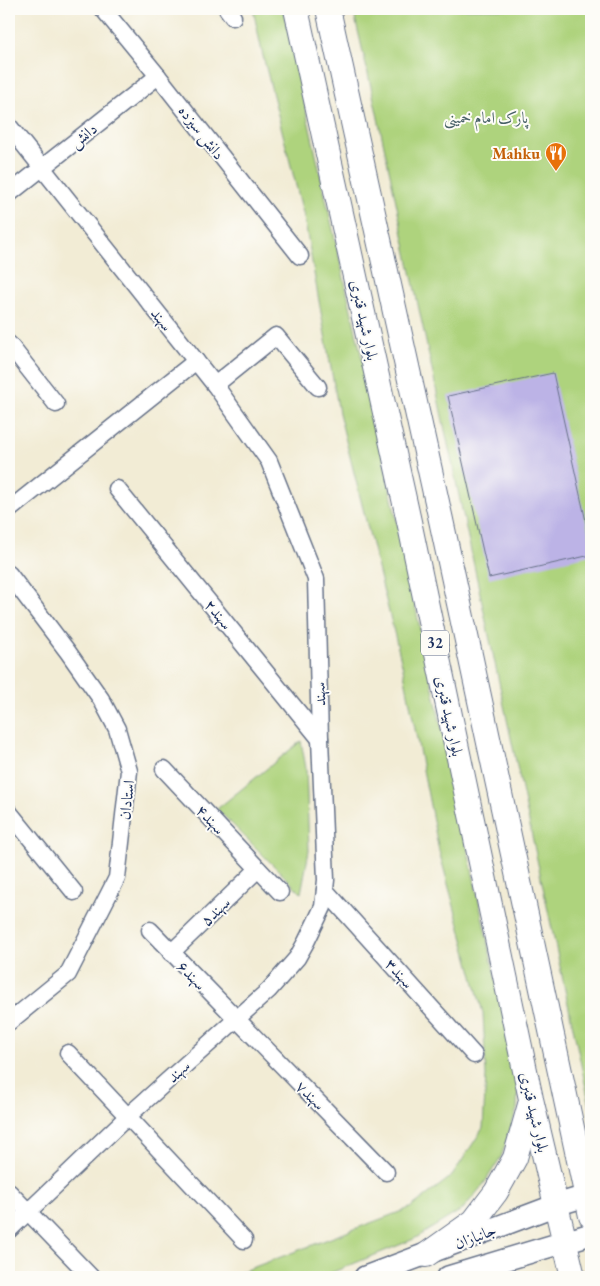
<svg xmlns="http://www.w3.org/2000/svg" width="600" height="1286" viewBox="0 0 600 1286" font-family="'EB Garamond',Amiri,serif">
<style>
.green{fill:#aed37d;stroke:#64816e}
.building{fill:#bcb3e6}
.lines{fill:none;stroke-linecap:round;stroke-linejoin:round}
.minor-casing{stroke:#667188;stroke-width:19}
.major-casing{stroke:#667188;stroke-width:24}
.highway-casing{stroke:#667188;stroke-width:26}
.minor{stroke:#fff;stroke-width:16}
.major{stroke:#fff;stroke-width:21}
.highway{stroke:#fff;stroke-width:24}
.labels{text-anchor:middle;stroke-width:4;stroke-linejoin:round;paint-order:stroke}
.shield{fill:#fdfcf7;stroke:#5f6c8c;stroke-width:1}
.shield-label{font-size:15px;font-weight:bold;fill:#1b2f5e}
.park-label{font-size:16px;fill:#476067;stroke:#fdfcf7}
.street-label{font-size:16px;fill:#1b2f5e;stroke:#fdfcf7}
.food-label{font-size:16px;font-weight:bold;fill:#c56008;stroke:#fdfcf7;text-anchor:end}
</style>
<rect width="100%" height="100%" fill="#fdfcf7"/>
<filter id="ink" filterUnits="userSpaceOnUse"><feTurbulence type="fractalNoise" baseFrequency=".02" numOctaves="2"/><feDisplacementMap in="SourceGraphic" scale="10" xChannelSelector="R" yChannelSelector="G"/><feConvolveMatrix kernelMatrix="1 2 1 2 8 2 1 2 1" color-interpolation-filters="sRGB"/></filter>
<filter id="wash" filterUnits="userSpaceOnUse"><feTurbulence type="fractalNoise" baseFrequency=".0096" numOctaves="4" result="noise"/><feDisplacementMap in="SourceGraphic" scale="20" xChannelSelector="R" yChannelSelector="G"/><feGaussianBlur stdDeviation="1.12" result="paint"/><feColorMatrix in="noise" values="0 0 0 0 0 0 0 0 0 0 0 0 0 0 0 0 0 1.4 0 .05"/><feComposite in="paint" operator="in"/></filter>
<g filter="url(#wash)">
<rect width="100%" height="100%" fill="#f2ecd5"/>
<g class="green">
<path d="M 253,9 L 283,9 L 359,345 L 518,1083 L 517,1109 L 501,1157 L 483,1185 L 463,1209 L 414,1239 L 321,1277 L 228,1277 L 410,1208 L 452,1176 L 483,1128 L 486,1076 L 483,1013 L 439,851 L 403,668 L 339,413 L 304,217 L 262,52 Z"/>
<path d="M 353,9 L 591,9 L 591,1111 L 375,104 Z"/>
<path d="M 301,741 L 306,768 L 309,851 L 301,893 L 217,809 Z"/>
</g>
<g id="blocks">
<path class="building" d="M 553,373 L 591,544 L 591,555 L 489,578 L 448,396 Z"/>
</g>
</g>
<g filter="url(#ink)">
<use href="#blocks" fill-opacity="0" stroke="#667188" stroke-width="1"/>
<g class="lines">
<g class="minor-casing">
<g id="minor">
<path d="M 103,9 L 158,76 L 300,256"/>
<path d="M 227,9 L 233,17"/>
<path d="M 9,126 L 215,385 L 269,461 L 316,579 L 320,739 L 326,880 L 323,907 L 306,942 L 297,958 L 269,990 L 128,1116 L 9,1230"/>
<path d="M 9,194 L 158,76"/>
<path d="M 9,344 L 56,404"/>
<path d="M 215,385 L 276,336 L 318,387"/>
<path d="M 117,489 L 320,739"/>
<path d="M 9,510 L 196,361"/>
<path d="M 9,574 L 68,652 L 101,699 L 117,729 L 129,771 L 117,878 L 68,974 L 9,1022"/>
<path d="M 164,769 L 280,892"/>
<path d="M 9,812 L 74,892"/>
<path d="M 325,890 L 474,1055"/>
<path d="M 150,930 L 386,1172"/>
<path d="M 171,953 L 258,869"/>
<path d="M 68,1053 L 244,1240"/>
<path d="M 9,1192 L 91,1277"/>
</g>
</g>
<g class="major-casing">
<g id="major">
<path d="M 365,1277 L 556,1205 L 586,1196"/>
<path d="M 448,1277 L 591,1234"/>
</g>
</g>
<g class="highway-casing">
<g id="highway">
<path d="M 296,9 L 410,526 L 531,1099 L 573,1277"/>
<path d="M 328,9 L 441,520 L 591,1216"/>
<path d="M 426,1255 L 474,1221 L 496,1192 L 515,1158 L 531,1101"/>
</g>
</g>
<use href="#minor" class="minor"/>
<use href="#major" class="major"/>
<use href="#highway" class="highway"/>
</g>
</g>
<defs>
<g id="restaurant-pin" transform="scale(1.125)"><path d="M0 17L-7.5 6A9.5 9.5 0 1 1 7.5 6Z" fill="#e8710a" stroke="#fdfcf7"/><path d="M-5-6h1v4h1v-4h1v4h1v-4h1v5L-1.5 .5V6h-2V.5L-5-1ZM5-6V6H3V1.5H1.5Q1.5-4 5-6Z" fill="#fff"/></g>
</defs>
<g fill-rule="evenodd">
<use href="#restaurant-pin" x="556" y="153"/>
</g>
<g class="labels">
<rect class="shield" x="421" y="630.5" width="28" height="25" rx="4"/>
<g class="shield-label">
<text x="435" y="648">32</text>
</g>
<g class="park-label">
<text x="486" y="123">پارک امام خمینی</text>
</g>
<g class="street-label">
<text transform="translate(202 132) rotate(52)" y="6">دانش سیزده</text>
<text transform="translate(83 135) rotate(-38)" y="6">دانش</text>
<text transform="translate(162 319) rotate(51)" y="6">سهند</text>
<text transform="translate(365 320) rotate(78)" y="6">بلوار شهید قنبری</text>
<text transform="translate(219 614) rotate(51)" y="6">سهند۲</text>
<text transform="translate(319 694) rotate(-92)" y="6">سهند</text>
<text transform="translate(450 716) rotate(78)" y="6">بلوار شهید قنبری</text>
<text transform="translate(126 800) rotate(-83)" y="6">استادان</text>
<text transform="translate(211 819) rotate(47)" y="6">سهند۴</text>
<text transform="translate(215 911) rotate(-44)" y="6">سهند۵</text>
<text transform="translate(400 973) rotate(48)" y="6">سهند۳</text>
<text transform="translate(192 975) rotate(46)" y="6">سهند۶</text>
<text transform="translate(178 1071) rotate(-43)" y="6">سهند</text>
<text transform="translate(311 1095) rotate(45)" y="6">سهند۷</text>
<text transform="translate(535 1112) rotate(77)" y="6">بلوار شهید قنبری</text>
<text transform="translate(475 1236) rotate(-21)" y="6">جانبازان</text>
</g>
<g class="food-label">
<text x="540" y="159">Mahku</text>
</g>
</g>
<rect width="600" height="1286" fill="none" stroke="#fdfcf7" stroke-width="30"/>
</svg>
